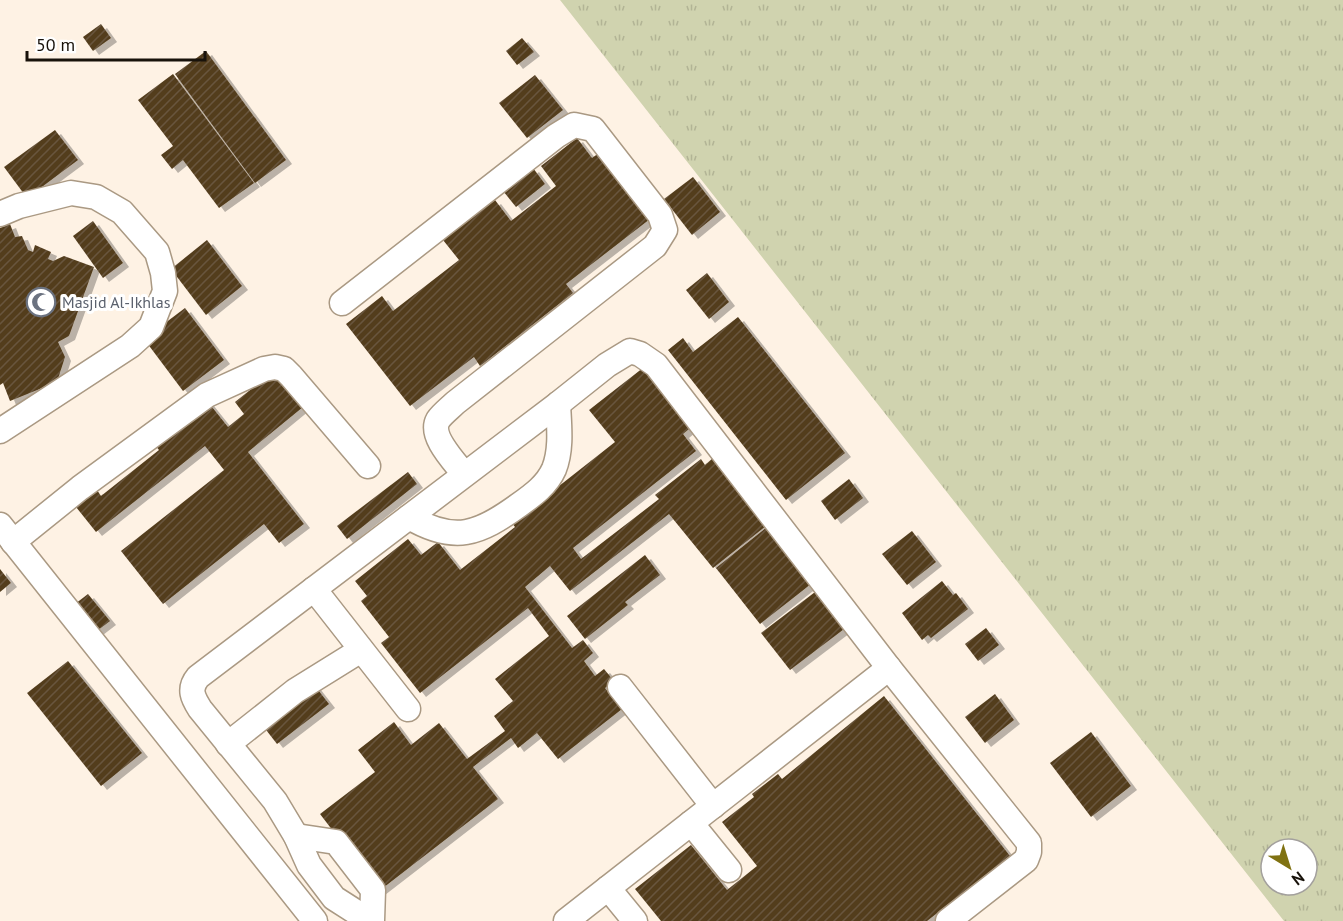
<svg xmlns="http://www.w3.org/2000/svg" width="1343" height="921" viewBox="0 0 1343 921" font-family="'PT Sans',sans-serif">
<style>
.grass{fill:url(#grass-tufts);fill-rule:evenodd}
.building{fill:url(#building-hatch);filter:url(#shadow)}
.lines{fill:none;stroke-linecap:round;stroke-linejoin:round}
.minor-casing{stroke:#aa9983;stroke-width:27}
.minor{stroke:#fff;stroke-width:24}
.labels{text-anchor:middle;stroke-width:6;stroke-linejoin:round;paint-order:stroke}
.worship-label{font-size:16px;fill:#5b616d;stroke:#fff;text-anchor:start}
</style>
<defs>
<pattern id="grass-tufts" width="24" height="20" patternUnits="userSpaceOnUse" patternTransform="scale(1.5)"><rect width="24" height="20" fill="#d0d3af"/><path d="M3 7l-1-3M5 7V3M7 7l1-3M15 17l-1-3M17 17v-4M19 17l1-3" fill="none" stroke="#b2b495"/></pattern>
<pattern id="building-hatch" width="6" height="6" patternUnits="userSpaceOnUse" patternTransform="scale(1.5)"><rect width="6" height="6" fill="#533d1f"/><path d="M-1 1l2-2M0 6l6-6M5 7l2-2" fill="none" stroke="#68563d"/></pattern>
<filter id="shadow"><feDropShadow dx="6" dy="4" stdDeviation="0" flood-color="#0004"/></filter>
</defs>
<rect width="100%" height="100%" fill="#fef2e4"/>
<path class="grass" d="M 560,0 L 1343,0 L 1343,921 L 1284,921 ZM 1271,849 L 1307,849 L 1307,885 L 1271,885 Z"/>
<g class="building">
<path d="M 101,24 L 111,38 L 93,51 L 83,37 Z"/>
<path d="M 522,38 L 534,52 L 517,65 L 506,51 Z"/>
<path d="M 206,51 L 286,160 L 255,183 L 175,74 Z"/>
<path d="M 173,74 L 254,183 L 219,208 L 183,160 L 172,169 L 161,155 L 173,146 L 138,100 Z"/>
<path d="M 535,75 L 563,110 L 527,138 L 499,103 Z"/>
<path d="M 55,130 L 78,160 L 27,198 L 4,167 Z"/>
<path d="M 577,138 L 592,158 L 599,153 L 650,219 L 566,284 L 573,293 L 480,366 L 474,357 L 410,406 L 346,324 L 382,296 L 393,311 L 459,260 L 443,240 L 495,200 L 511,221 L 556,186 L 541,166 Z"/>
<path d="M 533,168 L 545,184 L 516,207 L 503,191 Z"/>
<path d="M 693,177 L 720,212 L 692,235 L 664,199 Z"/>
<path d="M 93,221 L 123,263 L 103,278 L 73,236 Z"/>
<path d="M 10,224 L 15,237 L 22,236 L 28,250 L 33,252 L 35,245 L 51,252 L 48,259 L 53,261 L 64,256 L 94,267 L 69,336 L 58,342 L 65,357 L 57,382 L 10,401 L 3,383 L 0,385 L 0,228 Z"/>
<path d="M 207,240 L 242,286 L 206,315 L 171,269 Z"/>
<path d="M 707,273 L 729,302 L 709,319 L 686,290 Z"/>
<path d="M 185,308 L 224,360 L 183,391 L 144,339 Z"/>
<path d="M 738,317 L 845,453 L 786,500 L 668,350 L 683,338 L 693,352 Z"/>
<path d="M 648,364 L 695,424 L 683,434 L 696,451 L 573,548 L 581,559 L 659,499 L 655,495 L 701,459 L 705,465 L 714,457 L 811,584 L 760,624 L 716,568 L 767,527 L 766,526 L 713,568 L 669,514 L 570,591 L 550,566 L 525,587 L 572,648 L 583,640 L 593,653 L 584,661 L 595,676 L 604,669 L 614,681 L 605,688 L 622,709 L 558,759 L 537,733 L 518,748 L 511,738 L 473,767 L 498,799 L 379,891 L 320,814 L 375,772 L 358,750 L 394,722 L 411,745 L 439,723 L 467,759 L 505,731 L 494,716 L 513,701 L 495,679 L 549,636 L 528,608 L 420,693 L 381,643 L 389,637 L 361,601 L 367,596 L 355,581 L 408,539 L 421,555 L 438,542 L 460,570 L 515,527 L 512,523 L 615,442 L 589,410 Z"/>
<path d="M 274,371 L 303,407 L 248,452 L 304,524 L 279,543 L 264,524 L 163,604 L 121,551 L 224,470 L 205,446 L 96,532 L 76,507 L 97,490 L 101,496 L 159,450 L 154,444 L 208,402 L 228,427 L 244,414 L 235,402 Z"/>
<path d="M 408,472 L 417,484 L 347,539 L 337,526 Z"/>
<path d="M 849,479 L 863,498 L 835,520 L 821,501 Z"/>
<path d="M 912,531 L 936,562 L 907,585 L 882,554 Z"/>
<path d="M 645,555 L 660,575 L 625,602 L 628,605 L 585,639 L 567,616 Z"/>
<path d="M 0,569 L 11,583 L 0,592 Z"/>
<path d="M 942,581 L 953,595 L 956,593 L 968,609 L 931,638 L 928,635 L 922,640 L 902,613 Z"/>
<path d="M 823,586 L 852,623 L 790,670 L 761,633 Z"/>
<path d="M 88,594 L 110,621 L 97,631 L 75,604 Z"/>
<path d="M 986,628 L 999,645 L 978,661 L 965,644 Z"/>
<path d="M 68,661 L 142,753 L 101,786 L 27,693 Z"/>
<path d="M 315,686 L 329,704 L 277,744 L 263,726 Z"/>
<path d="M 995,694 L 1014,720 L 985,743 L 965,717 Z"/>
<path d="M 884,696 L 1010,856 L 927,921 L 661,921 L 635,889 L 691,845 L 727,890 L 757,866 L 722,822 L 754,797 L 752,794 L 778,774 L 782,779 Z"/>
<path d="M 1091,732 L 1131,786 L 1091,817 L 1050,763 Z"/>
</g>
<g class="lines">
<g class="minor-casing">
<g id="minor">
<path d="M 0,214 L 19,206 L 71,193 L 96,197 L 122,212 L 157,252 L 163,273 L 165,291 L 151,327 L 130,346 L 0,431"/>
<path d="M 342,303 L 556,136 L 574,125 L 593,129 L 660,215 L 665,230 L 655,246 L 455,403 C 450,408 442,414 438,420 C 429,436 455,462 464,474"/>
<path d="M 409,517 C 455,544 479,534 519,505 C 533,495 547,485 554,469 C 562,449 559,425 558,404"/>
<path d="M 0,525 L 315,921"/>
<path d="M 13,542 L 80,488 L 207,395 L 264,369 L 275,367 L 284,369 L 291,376 L 368,466"/>
<path d="M 314,589 L 408,709"/>
<path d="M 620,687 L 713,806"/>
<path d="M 228,744 L 295,691 L 361,650"/>
<path d="M 691,823 L 729,870"/>
<path d="M 296,836 L 336,842 L 373,890 L 372,921"/>
<path d="M 608,888 L 635,921"/>
<path d="M 370,921 L 334,898 L 309,865 L 296,836 L 275,801 L 200,709 C 193,698 188,689 198,677 L 558,404 L 607,365 L 630,351 L 640,354 L 656,365 L 889,668 L 1029,843 L 1029,852 L 1026,860 L 948,921"/>
<path d="M 566,921 L 889,668"/>
</g>
</g>
<use href="#minor" class="minor"/>
</g>
<defs>
<g id="mosque-ring" transform="scale(1.5)"><circle r="9.5" fill="#fff" stroke="#6b7280" stroke-width="1.5"/><path d="M3.5-4.9A6 6 0 1 0 3.5 4.9A5 5 0 1 1 3.5-4.9Z" fill="#6b7280"/></g>
</defs>
<g fill-rule="evenodd">
<use href="#mosque-ring" x="41" y="302"/>
</g>
<g class="labels">
<g class="worship-label">
<text x="62" y="308">Masjid Al-Ikhlas</text>
</g>
</g>
<g transform="translate(1289 867) rotate(142)"><circle r="28" fill="#ffffff" stroke="#a3a09d" stroke-width="1.5"/>
<path d="M0-4.5L10 22L0 15L-10 22Z" fill="#807212"/>
<text y="-9" font-size="16" font-weight="bold" text-anchor="middle" fill="#18120a">N</text>
</g>
<path d="M27 51v9h178v-9" fill="none" stroke="#18120a" stroke-width="3"/>
<text x="36" y="51" font-size="18" fill="#18120a" stroke="#ffffff" stroke-width="4.5" paint-order="stroke">50 m</text>
</svg>
